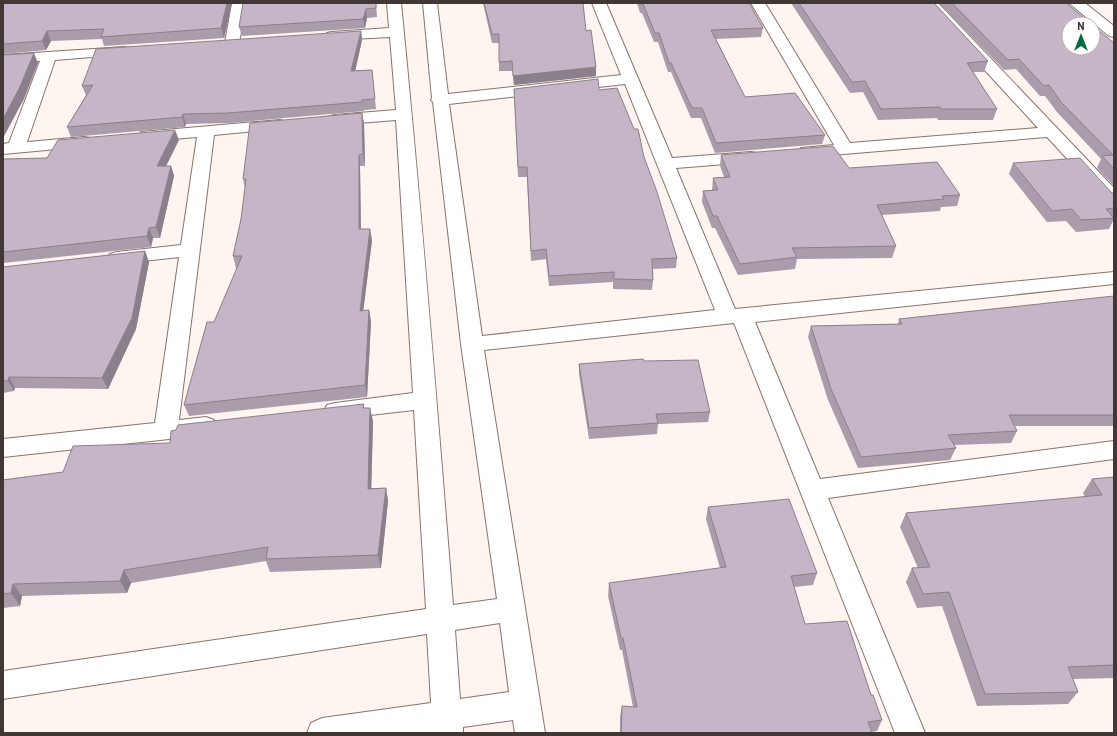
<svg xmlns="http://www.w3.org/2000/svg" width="1117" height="736" viewBox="0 0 1117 736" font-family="Barlow,sans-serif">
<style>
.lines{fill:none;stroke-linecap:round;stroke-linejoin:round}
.minor-casing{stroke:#89736b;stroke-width:2}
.minor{fill:#fff;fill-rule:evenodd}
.wall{fill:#aa9caa}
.shaded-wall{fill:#8b7f8b}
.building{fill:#c6b5c6;stroke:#8b7f8b}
</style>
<rect width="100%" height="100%" fill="#fef4f0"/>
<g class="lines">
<g class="minor-casing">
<g id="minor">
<path d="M 232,3 L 246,3 L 239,43 L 237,46 L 232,47 L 227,46 L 225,43 Z"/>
<path d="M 387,3 L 401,3 C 421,203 437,404 453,605 L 497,599 L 461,344 L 433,102 L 431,100 L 432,98 L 423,3 L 437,3 L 448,94 L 621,75 L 592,3 L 606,3 L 672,158 L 751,152 L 757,153 L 760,157 L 757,161 L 751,162 L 676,168 L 735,309 L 1114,272 L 1114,284 L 755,322 L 820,479 L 1114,441 L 1114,459 L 828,498 L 925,733 L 895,733 L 734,323 L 484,350 L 545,733 L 515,733 L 513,720 L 463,727 L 463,733 L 433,733 L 433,732 L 424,733 L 307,733 L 311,723 L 322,718 L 431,703 L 427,634 L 3,699 L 3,671 L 426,609 L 414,410 L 335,419 L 327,417 L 324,411 L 327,405 L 335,403 L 413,393 L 396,120 L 334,125 L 328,123 L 326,120 L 328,117 L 334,115 L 396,110 L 390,37 L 332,40 L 327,39 L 325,36 L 327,33 L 332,32 L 389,28 ZM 625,84 L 715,310 L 482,336 L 449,104 ZM 500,623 L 509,692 L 460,699 L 455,630 Z"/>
<path d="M 751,3 L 765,3 L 850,143 L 1038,128 L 923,3 L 938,3 L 1114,188 L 1114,204 L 1108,203 L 1047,137 L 807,157 L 801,156 L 798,152 L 801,148 L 834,145 Z"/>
<path d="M 1069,3 L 1085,3 L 1114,26 L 1114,37 L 1109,36 Z"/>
<path d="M 124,47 L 129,48 L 131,51 L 129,54 L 55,60 L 27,142 L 84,137 L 90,138 L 92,142 L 90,146 L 3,154 L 3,144 L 9,143 L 40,61 L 3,63 L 3,55 Z"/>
<path d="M 280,120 L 286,122 L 288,125 L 286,128 L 214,135 L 179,420 L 206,417 L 214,420 L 218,426 L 214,432 L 206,435 L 3,457 L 3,439 L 155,423 L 179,257 L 117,264 L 110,262 L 107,258 L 110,254 L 117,252 L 181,245 L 197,137 L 147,141 L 141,140 L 139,136 L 141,132 Z"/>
</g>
</g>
<use href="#minor" class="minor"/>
</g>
<g class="wall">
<path d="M 3,3 L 232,3 L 224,38 L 104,46 L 102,39 L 51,41 L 46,50 L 3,54 Z"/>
<path d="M 376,3 L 377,17 L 367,18 L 365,28 L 242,36 L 239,27 Z"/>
<path d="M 483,3 L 583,3 L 586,31 L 596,67 L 596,76 L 514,85 L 513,71 L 499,71 L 499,43 L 492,43 Z"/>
<path d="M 637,3 L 749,3 L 763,28 L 761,37 L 716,39 L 745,97 L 825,135 L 822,144 L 715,153 L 701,118 L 691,118 L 671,72 L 668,72 L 658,42 L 654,42 L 642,13 L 640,13 Z"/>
<path d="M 791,3 L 934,3 L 988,61 L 984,72 L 973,72 L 997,109 L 993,120 L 938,120 L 937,118 L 878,120 L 863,92 L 850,93 Z"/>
<path d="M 939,3 L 1066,3 L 1114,43 L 1114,186 L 1097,168 L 1101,159 L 1057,112 L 1045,96 L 1040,96 L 1016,69 L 1004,70 Z"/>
<path d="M 361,31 L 362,40 L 355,71 L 372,70 L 376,109 L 364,110 L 364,111 L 230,123 L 186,124 L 185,127 L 71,137 L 67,127 L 86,95 L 82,86 Z"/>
<path d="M 514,89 L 599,90 L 644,157 L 677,258 L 676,268 L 652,269 L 653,280 L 652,290 L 613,289 L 613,282 L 549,286 L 546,259 L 531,261 L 527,177 L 518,177 Z"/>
<path d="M 362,113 L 364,124 L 365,166 L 360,166 L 361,229 L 372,240 L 363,311 L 369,310 L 371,322 L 367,397 L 189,416 L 184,405 L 214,322 L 237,268 L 236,268 L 233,256 L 241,219 L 245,188 L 243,179 Z"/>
<path d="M 179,140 L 166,166 L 171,166 L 174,176 L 160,238 L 153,238 L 151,247 L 3,263 L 3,159 L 47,158 Z"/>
<path d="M 721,155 L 849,168 L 960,195 L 957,206 L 941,207 L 940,211 L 882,215 L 896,246 L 892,258 L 797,259 L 795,269 L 738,275 L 715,228 L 712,228 L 702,202 L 703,191 L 712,190 L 713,178 L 724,177 L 720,166 Z"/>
<path d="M 1013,163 L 1114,193 L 1114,219 L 1109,229 L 1076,232 L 1066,221 L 1047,222 L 1009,174 Z"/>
<path d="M 145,251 L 149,262 L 136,329 L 108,389 L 15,388 L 14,391 L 3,393 L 3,267 Z"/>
<path d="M 1114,296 L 1114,426 L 1014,426 L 1017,431 L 1011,443 L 954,445 L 956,448 L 950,460 L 858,468 L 828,400 L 808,337 L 811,326 L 898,324 L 899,319 Z"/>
<path d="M 644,361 L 710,412 L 708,422 L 658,424 L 657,434 L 589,439 L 579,374 L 579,364 Z"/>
<path d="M 364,404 L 364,408 L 373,421 L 371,488 L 386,488 L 388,501 L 381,568 L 270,572 L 266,561 L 131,583 L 127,593 L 22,596 L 20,606 L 3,608 L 3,480 L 63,472 L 170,443 Z"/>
<path d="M 1114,477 L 1114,678 L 1073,679 L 1078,692 L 1068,704 L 977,706 L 942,606 L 917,608 L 906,582 L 912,568 L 918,568 L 900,527 L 906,513 L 1085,497 L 1083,493 L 1092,479 Z"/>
<path d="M 708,507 L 817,573 L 813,585 L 794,587 L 805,624 L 871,695 L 882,720 L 877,731 L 872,732 L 872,733 L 620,733 L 620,717 L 622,706 L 633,707 L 622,650 L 620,650 L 608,596 L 609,583 L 720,568 L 706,519 Z"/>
</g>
<g class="shaded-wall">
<path d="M 227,3 L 232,3 L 224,38 L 221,28 Z"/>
<path d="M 366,9 L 367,18 L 365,28 L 363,19 Z"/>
<path d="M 47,31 L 51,41 L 46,50 L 42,41 Z"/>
<path d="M 361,31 L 362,40 L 353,81 L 351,71 Z"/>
<path d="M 34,53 L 38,63 L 24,99 L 3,138 L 3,119 Z"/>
<path d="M 596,67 L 596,76 L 514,85 L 513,76 Z"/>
<path d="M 362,113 L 364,124 L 365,166 L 363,154 Z"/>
<path d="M 183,114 L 186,124 L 185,127 L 182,117 Z"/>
<path d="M 175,130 L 179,140 L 161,176 L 157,166 Z"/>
<path d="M 359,155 L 360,166 L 361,241 L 359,229 Z"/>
<path d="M 171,166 L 174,176 L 160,238 L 156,227 Z"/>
<path d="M 149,228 L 153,238 L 151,247 L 147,236 Z"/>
<path d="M 370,229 L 372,240 L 362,322 L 360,311 Z"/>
<path d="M 145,251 L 149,262 L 136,329 L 108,389 L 102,378 Z"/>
<path d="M 369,310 L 371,322 L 367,397 L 365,385 Z"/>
<path d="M 9,377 L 15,388 L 14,391 L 8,381 Z"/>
<path d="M 370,408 L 373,421 L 371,501 L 368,489 Z"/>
<path d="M 386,488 L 388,501 L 381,568 L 378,555 Z"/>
<path d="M 124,570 L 131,583 L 127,593 L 120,581 Z"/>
<path d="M 13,584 L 22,596 L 20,606 L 11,593 Z"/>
</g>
<g class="building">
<path d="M 3,3 L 227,3 L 221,28 L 101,37 L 104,29 L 47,31 L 42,41 L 3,44 Z"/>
<path d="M 243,3 L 376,3 L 376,8 L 366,9 L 363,19 L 239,27 Z"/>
<path d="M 484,3 L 583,3 L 586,31 L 591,30 L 596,67 L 513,76 L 512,61 L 499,62 L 499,34 L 492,34 Z"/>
<path d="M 640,3 L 749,3 L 763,28 L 711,30 L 745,97 L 795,93 L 825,135 L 716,143 L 702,108 L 692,108 L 671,63 L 669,63 L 659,33 L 655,33 L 643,4 L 640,4 Z"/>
<path d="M 799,3 L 934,3 L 988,61 L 967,63 L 997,109 L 941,109 L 940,107 L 881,109 L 865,81 L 852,82 Z"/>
<path d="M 952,3 L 1066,3 L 1091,24 L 1069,24 L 1069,48 L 1093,48 L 1093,26 L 1114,43 L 1114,169 L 1102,156 L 1113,155 L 1061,102 L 1049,85 L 1044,86 L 1019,59 L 1008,60 Z"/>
<path d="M 361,31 L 351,71 L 372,70 L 375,99 L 362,100 L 362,102 L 228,113 L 183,114 L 182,117 L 67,127 L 93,85 L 82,86 L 96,49 Z"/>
<path d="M 34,53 L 19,89 L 3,119 L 3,55 Z"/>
<path d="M 598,79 L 599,90 L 617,88 L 634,129 L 638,129 L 644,157 L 657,192 L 677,258 L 652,259 L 653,280 L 614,279 L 614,272 L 549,276 L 546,249 L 531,251 L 527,167 L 518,167 L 514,89 Z"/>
<path d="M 362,113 L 363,154 L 359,155 L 359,229 L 370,229 L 360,311 L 369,310 L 365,385 L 184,405 L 207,322 L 214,322 L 242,256 L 233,256 L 241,219 L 246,179 L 243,179 L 250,123 Z"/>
<path d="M 175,130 L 157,166 L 171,166 L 156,227 L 149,228 L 147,236 L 3,252 L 3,159 L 47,158 L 58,140 Z"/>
<path d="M 833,146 L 849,168 L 937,162 L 960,195 L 942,196 L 944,199 L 877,205 L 896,246 L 792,248 L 797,257 L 740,264 L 717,216 L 713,216 L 703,191 L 718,190 L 713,178 L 730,177 L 721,155 Z"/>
<path d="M 1080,158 L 1112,193 L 1114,193 L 1114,208 L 1106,209 L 1114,218 L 1081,220 L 1072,209 L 1052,211 L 1013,163 Z"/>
<path d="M 145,251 L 132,318 L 102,378 L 9,377 L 8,381 L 3,381 L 3,267 Z"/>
<path d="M 1114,296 L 1114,415 L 1009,415 L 1017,431 L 948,435 L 956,448 L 861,457 L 831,389 L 811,326 L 902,324 L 899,319 Z"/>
<path d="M 643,359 L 644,361 L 698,360 L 710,412 L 656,414 L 658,423 L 589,428 L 579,364 Z"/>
<path d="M 364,404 L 363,408 L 370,408 L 368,489 L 386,488 L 378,555 L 266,559 L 268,547 L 124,570 L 120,581 L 13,584 L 11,593 L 3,594 L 3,480 L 63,472 L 73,446 L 170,443 L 171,431 L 176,430 L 178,425 Z"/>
<path d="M 1114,477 L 1114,665 L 1068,667 L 1078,692 L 985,694 L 949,592 L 923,594 L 912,568 L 930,567 L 906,513 L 1102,495 L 1092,479 Z"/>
<path d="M 789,499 L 817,573 L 791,576 L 805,624 L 847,621 L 871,695 L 873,695 L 882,720 L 868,722 L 872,733 L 621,733 L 622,706 L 637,707 L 623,638 L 621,638 L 609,583 L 726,567 L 708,507 Z"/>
</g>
<rect width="1117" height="736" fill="none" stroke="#413734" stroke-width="8"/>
<g transform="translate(1081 36)"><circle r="19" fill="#ffffff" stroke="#b3afae"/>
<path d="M0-3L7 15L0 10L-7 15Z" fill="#046b41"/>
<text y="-6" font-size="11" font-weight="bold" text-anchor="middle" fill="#413734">N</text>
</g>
</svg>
